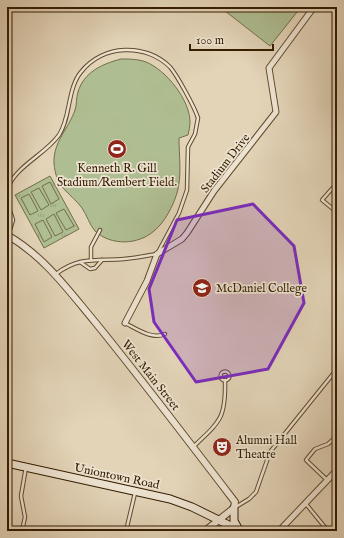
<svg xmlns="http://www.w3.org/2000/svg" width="344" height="538" viewBox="0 0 344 538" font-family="'IM FELL English',serif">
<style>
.park{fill:url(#park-tufts);stroke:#726e49}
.garden{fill:#afbe92;stroke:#726e49}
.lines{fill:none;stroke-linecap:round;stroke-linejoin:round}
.service-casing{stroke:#604b2e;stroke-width:4.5}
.minor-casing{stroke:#604b2e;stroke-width:7}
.tertiary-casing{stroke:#604b2e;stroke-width:8}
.secondary-casing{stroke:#341d00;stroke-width:9}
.service{stroke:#ede3d1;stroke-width:2.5}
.minor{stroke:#ede3d1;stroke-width:5}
.tertiary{stroke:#ede3d1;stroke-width:6}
.secondary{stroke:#ede3d1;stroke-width:7}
.marked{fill:#7b2cbf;fill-opacity:0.2;stroke:#7b2cbf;stroke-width:3;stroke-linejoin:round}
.labels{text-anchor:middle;stroke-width:3.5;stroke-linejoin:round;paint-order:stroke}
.street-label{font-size:12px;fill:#341d00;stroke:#ede3d1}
.poi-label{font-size:12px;fill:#341d00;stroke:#ede3d1;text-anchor:start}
</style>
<defs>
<pattern id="park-tufts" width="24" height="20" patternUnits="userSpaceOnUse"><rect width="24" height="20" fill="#afbe92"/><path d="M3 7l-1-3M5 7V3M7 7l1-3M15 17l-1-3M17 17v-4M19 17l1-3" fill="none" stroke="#97a37c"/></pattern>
</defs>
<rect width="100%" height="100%" fill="#e3d4b8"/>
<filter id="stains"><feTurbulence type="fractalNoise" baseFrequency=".005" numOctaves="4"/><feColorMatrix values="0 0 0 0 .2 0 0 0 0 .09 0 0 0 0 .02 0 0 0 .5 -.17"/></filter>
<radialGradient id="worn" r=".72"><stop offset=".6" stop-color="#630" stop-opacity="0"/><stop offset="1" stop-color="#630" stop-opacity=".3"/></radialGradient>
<path class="park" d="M 50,176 L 79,229 L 44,248 L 15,195 Z"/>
<g class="garden">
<path d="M 220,7 L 301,7 L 270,46 Z"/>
<path d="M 121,59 C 129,59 138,59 146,62 C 166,70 190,100 190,122 C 190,126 189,131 188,135 L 179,138 C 179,156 182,176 177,193 C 173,206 165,222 154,231 C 138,245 111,246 95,231 C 89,224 87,215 82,208 C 69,191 56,189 54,163 C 53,142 69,128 75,110 C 77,105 76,98 78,92 C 84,72 102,64 121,59 Z"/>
<path d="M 50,182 L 59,199 L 51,204 L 42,186 Z"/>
<path d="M 39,188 L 49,205 L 41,210 L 31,192 Z"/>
<path d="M 29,194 L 38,211 L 30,215 L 21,198 Z"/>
<path d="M 64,209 L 74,226 L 66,230 L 56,213 Z"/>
<path d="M 54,214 L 63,232 L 55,236 L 46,219 Z"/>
<path d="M 43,220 L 52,237 L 44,242 L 35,224 Z"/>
</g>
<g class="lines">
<g class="service-casing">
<g id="service">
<path d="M 337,9 L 335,12 L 337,17"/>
<path d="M 337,183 L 322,200 L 333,209 L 337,204"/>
<path d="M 7,190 C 15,166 45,155 59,135 C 71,117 67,89 81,72 C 103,44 146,43 170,67 C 177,75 195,108 198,118 L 195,134 L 188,147 L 187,190 L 179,213 L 157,254 C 146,256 135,258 124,259 C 97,261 79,256 56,274"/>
<path d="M 7,202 L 13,220 L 8,236"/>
<path d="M 91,260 L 91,247 L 100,230"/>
<path d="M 80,262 L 90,269 L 95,268 L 102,260"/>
<path d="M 125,323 C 137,329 152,340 165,334"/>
<circle cx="225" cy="376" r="4.5"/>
<path d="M 194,446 C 221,421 226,417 225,380"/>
<path d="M 333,475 L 337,479"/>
<path d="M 327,480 L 306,460 L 315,449 L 328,444 L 337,436"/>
<path d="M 306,504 L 328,531"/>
<path d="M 234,508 L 249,499 L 256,492 L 270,452 L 337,369"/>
<path d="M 22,531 L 25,517 L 21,496 L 26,467"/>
<path d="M 126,531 L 135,493"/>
</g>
</g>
<g class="minor-casing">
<g id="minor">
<path d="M 125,323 L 147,281 L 157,254 L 182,239 L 187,233 L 214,191 L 276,112 L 269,68 L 314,7"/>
<path d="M 328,530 L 337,529"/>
<path d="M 279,531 L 337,470"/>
</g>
</g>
<g class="tertiary-casing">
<path id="tertiary" d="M 7,235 C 44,256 69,291 95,322 C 142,380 187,439 232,498 L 235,502 L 234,508 L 205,531"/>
</g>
<g class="secondary-casing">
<g id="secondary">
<path d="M 7,463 L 170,499 L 192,507 L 241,531"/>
<path d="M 234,508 L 234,521 L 239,530"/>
</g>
</g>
<use href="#service" class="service"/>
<use href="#minor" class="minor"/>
<use href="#tertiary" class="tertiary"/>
<use href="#secondary" class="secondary"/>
</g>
<path class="marked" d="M 253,204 L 294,246 L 304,303 L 268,369 L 196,382 L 154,322 L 149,289 L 177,220 Z"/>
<defs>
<g id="stadium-disc" transform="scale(1)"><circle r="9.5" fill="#8f2418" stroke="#ede3d1"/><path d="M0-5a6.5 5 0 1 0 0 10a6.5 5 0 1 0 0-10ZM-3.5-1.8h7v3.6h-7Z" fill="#fff"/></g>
<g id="university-disc" transform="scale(1)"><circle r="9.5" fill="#8f2418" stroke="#ede3d1"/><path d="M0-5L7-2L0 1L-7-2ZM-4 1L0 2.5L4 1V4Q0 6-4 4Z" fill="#fff"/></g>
<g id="theatre-disc" transform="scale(1)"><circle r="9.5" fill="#8f2418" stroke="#ede3d1"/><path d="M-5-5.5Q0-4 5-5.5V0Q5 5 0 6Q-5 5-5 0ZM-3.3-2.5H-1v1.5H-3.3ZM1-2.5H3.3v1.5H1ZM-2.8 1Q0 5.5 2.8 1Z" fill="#fff"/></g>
</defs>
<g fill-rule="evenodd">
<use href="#stadium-disc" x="117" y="149"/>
<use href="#university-disc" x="202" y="288"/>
<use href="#theatre-disc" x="222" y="447"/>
</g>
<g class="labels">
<g class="street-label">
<text transform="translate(225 163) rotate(-52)" y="4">Stadium Drive</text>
<text transform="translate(151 375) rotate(52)" y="4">West Main Street</text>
<text transform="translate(117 476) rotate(12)" y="4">Uniontown Road</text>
</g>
<g class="poi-label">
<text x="117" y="172" text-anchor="middle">Kenneth R. Gill<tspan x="117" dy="14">Stadium/Rembert Field.</tspan></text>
<text x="216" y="292">McDaniel College</text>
<text x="236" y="444">Alumni Hall<tspan x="236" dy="14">Theatre</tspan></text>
</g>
</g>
<rect width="344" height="538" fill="none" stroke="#e3d4b8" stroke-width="24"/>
<rect x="8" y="8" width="328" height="522" fill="none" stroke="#341d00" stroke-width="2"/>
<rect x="12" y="12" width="320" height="514" fill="none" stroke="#341d00"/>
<path d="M190 44v6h83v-6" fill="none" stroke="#341d00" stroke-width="2"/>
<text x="196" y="44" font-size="12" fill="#341d00" stroke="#ede3d1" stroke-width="3" paint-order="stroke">100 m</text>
<rect width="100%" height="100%" filter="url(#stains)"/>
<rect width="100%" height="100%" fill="url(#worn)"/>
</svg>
